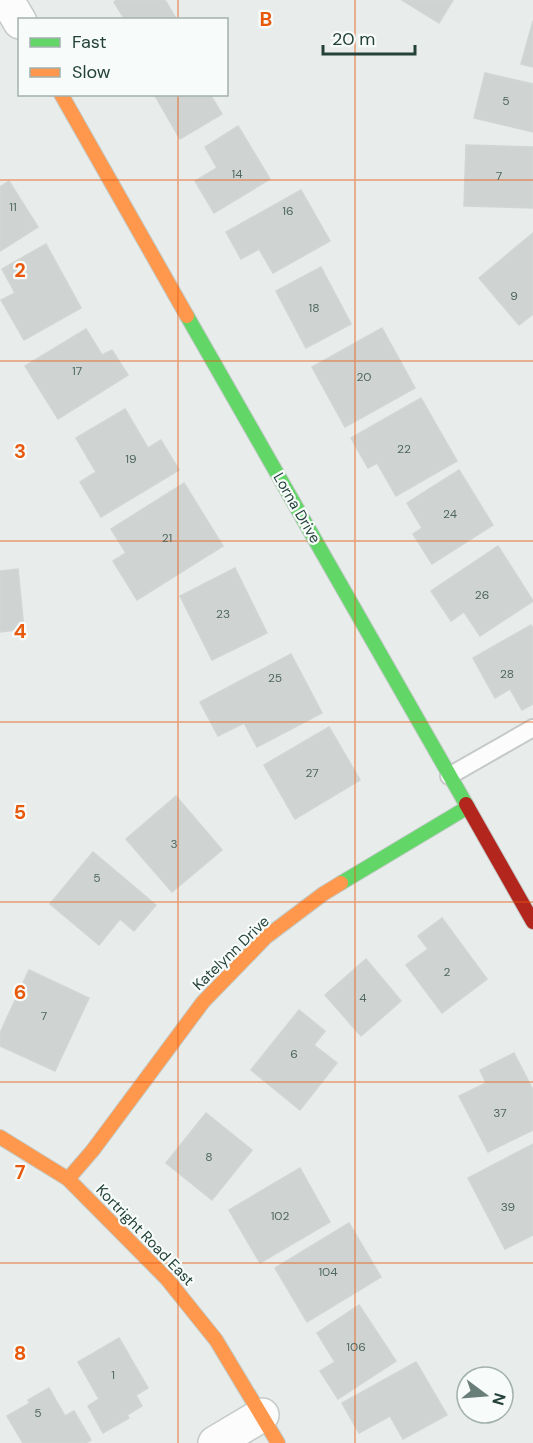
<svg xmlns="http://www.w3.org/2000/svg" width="533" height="1443" viewBox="0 0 533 1443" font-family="'DM Sans',sans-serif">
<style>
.building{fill:#cfd4d2;stroke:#d1d6d4;stroke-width:1.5}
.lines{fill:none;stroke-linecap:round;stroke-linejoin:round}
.lane-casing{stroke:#c5cac8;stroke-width:20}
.street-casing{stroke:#c5cac8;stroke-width:36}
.fast-casing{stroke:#c3cbc8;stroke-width:16}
.slow-casing{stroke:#c3cbc8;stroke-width:16}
.jam-casing{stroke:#c3cbc8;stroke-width:16}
.lane{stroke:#fcfcfc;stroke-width:16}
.street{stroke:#fcfcfc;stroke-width:33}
.fast{stroke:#63d668;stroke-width:14}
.slow{stroke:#ff974d;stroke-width:14}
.jam{stroke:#b3261e;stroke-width:14}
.grid{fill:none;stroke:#e8590c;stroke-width:1.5;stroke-opacity:0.55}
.labels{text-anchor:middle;stroke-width:4.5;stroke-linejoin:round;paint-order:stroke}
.number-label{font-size:12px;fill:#506761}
.street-label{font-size:15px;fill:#24423a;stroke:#f7fbf9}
.grid-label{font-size:20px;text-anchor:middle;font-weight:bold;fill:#e8590c;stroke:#f7fbf9;stroke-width:4.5;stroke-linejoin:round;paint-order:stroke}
</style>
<rect width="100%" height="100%" fill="#e8edeb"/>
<g class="building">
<path d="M 117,0 L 165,0 L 177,20 L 125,20 L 114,2 Z"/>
<path d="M 402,0 L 453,0 L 439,23 Z"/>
<path d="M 533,21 L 533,67 L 521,64 Z"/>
<path d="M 485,73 L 533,84 L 533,132 L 474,118 Z"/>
<path d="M 154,94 L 210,94 L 222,114 L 180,139 Z"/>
<path d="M 238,126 L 270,179 L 214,213 L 195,181 L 217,168 L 205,147 Z"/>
<path d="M 466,145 L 533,147 L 533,208 L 464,206 Z"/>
<path d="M 9,181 L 38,227 L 0,251 L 0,187 Z"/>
<path d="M 301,190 L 330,241 L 273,273 L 259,249 L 241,259 L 226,232 Z"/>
<path d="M 533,233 L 533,314 L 519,325 L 479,278 Z"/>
<path d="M 46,244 L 81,308 L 24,340 L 1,300 L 15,293 L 2,269 Z"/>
<path d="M 321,267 L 351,324 L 306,348 L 276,291 Z"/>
<path d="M 382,328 L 415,388 L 345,427 L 312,367 Z"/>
<path d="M 86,329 L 102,355 L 112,350 L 128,375 L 58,419 L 25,366 Z"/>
<path d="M 421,398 L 457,461 L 396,496 L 377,463 L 368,468 L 351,438 Z"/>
<path d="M 125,409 L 148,448 L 161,440 L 179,470 L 101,517 L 80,482 L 96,472 L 76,438 Z"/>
<path d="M 459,470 L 493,525 L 432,564 L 413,534 L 422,528 L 407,503 Z"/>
<path d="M 184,483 L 223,546 L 137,600 L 113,561 L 126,553 L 111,529 Z"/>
<path d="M 498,546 L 533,601 L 480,636 L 464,612 L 451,621 L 431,591 Z"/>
<path d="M 235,568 L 267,633 L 212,660 L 180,596 Z"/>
<path d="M 18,569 L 24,629 L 0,632 L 0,571 Z"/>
<path d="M 531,625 L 533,629 L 533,704 L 522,710 L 510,689 L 495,698 L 473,658 Z"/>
<path d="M 291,654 L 322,713 L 257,747 L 244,723 L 218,736 L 200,702 Z"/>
<path d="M 329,727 L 360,780 L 295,819 L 264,765 Z"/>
<path d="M 176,796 L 222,850 L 172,892 L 126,839 Z"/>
<path d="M 93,852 L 156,905 L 134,931 L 120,919 L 99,945 L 50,904 Z"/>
<path d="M 442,918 L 487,979 L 442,1013 L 406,965 L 428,949 L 418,936 Z"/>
<path d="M 366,959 L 401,1001 L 361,1036 L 325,995 Z"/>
<path d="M 29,970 L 89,998 L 55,1071 L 0,1046 L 0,1033 Z"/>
<path d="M 299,1010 L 325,1031 L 314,1045 L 337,1063 L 300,1110 L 251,1070 Z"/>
<path d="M 514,1053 L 533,1090 L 533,1130 L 488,1152 L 459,1096 L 486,1083 L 480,1070 Z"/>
<path d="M 206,1113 L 252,1150 L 212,1200 L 166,1163 Z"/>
<path d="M 533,1144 L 533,1235 L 505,1249 L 468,1178 Z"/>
<path d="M 300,1168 L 330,1222 L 260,1263 L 229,1210 Z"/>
<path d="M 349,1223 L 381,1277 L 307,1322 L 275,1268 Z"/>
<path d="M 359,1305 L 396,1361 L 338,1399 L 320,1371 L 335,1362 L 317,1333 Z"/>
<path d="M 119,1338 L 148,1388 L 136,1395 L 142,1406 L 127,1415 L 129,1418 L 103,1433 L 88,1406 L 99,1399 L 78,1362 Z"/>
<path d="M 416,1362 L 447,1415 L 403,1439 L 390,1416 L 359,1433 L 342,1403 Z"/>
<path d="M 49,1388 L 65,1416 L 74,1411 L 91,1440 L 86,1443 L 23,1443 L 7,1416 L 30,1403 L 28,1400 Z"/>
</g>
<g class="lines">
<g class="lane-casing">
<path id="lane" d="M 449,776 L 533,728"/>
</g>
<g class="street-casing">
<g id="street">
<path d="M 7,0 L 20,22"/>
<path d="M 215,1443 L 262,1415"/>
</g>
</g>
<g class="fast-casing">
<g id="fast">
<path d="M 187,316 L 466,804"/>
<path d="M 341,883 L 468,807"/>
</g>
</g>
<g class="slow-casing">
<g id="slow">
<path d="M 61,94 L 187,316"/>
<path d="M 0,1137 L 68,1179 L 167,1279 L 216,1340 L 278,1443"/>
<path d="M 68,1179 L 93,1150 L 203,1002 L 266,937 L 323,894 L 341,883"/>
</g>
</g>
<g class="jam-casing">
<path id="jam" d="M 466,804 L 533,922"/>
</g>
<use href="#lane" class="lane"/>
<use href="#street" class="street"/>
<use href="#fast" class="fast"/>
<use href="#slow" class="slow"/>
<use href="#jam" class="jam"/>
</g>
<path class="grid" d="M 178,0 L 178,20M 355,0 L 355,1443M 178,94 L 178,1443M 0,180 L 533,180M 0,361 L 533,361M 0,541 L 533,541M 0,722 L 533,722M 0,902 L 533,902M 0,1082 L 533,1082M 0,1263 L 533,1263"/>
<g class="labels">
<g class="number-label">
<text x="506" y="105">5</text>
<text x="237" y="178">14</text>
<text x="499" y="180">7</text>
<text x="13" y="211">11</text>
<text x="288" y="215">16</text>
<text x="514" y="300">9</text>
<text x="314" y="312">18</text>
<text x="77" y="375">17</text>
<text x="364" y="381">20</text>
<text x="404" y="453">22</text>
<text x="131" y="463">19</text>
<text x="450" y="518">24</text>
<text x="167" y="542">21</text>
<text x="482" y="599">26</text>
<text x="223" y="618">23</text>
<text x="507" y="678">28</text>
<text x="275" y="682">25</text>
<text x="312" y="777">27</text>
<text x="174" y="848">3</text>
<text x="97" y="882">5</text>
<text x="447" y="976">2</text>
<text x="363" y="1002">4</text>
<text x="44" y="1020">7</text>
<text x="294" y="1058">6</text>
<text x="500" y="1117">37</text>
<text x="209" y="1161">8</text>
<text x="508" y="1211">39</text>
<text x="280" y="1220">102</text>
<text x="328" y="1276">104</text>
<text x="356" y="1351">106</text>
<text x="113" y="1379">1</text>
<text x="38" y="1417">5</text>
</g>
<g class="street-label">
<text transform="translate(297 508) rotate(60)" y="5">Lorna Drive</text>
<text transform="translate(231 953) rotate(-44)" y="5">Katelynn Drive</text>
<text transform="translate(145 1235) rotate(46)" y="5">Kortright Road East</text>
</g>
</g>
<g class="grid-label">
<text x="266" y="26">B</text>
<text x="20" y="277">2</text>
<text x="20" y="458">3</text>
<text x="20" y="638">4</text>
<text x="20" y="819">5</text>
<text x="20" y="999">6</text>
<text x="20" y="1179">7</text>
<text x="20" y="1360">8</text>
</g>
<rect x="18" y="18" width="210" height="78" fill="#f7fbf9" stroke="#a3b1ad" stroke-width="1.5"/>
<rect x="30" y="38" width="30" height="9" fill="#63d668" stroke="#a3b1ad" stroke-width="1.5"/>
<text x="72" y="48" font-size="18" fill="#24423a">Fast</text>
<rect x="30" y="68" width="30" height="9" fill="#ff974d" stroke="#a3b1ad" stroke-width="1.5"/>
<text x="72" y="78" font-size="18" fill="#24423a">Slow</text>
<g transform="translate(485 1395) rotate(106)"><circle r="28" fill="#f7fbf9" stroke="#a3b1ad" stroke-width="1.5"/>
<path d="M0-4.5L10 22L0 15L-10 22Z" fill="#697e78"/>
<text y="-9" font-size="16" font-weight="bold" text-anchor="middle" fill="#24423a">N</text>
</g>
<path d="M323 45v9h92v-9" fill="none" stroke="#24423a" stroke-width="3"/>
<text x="332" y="45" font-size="18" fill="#24423a" stroke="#f7fbf9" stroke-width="4.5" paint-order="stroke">20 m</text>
</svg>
